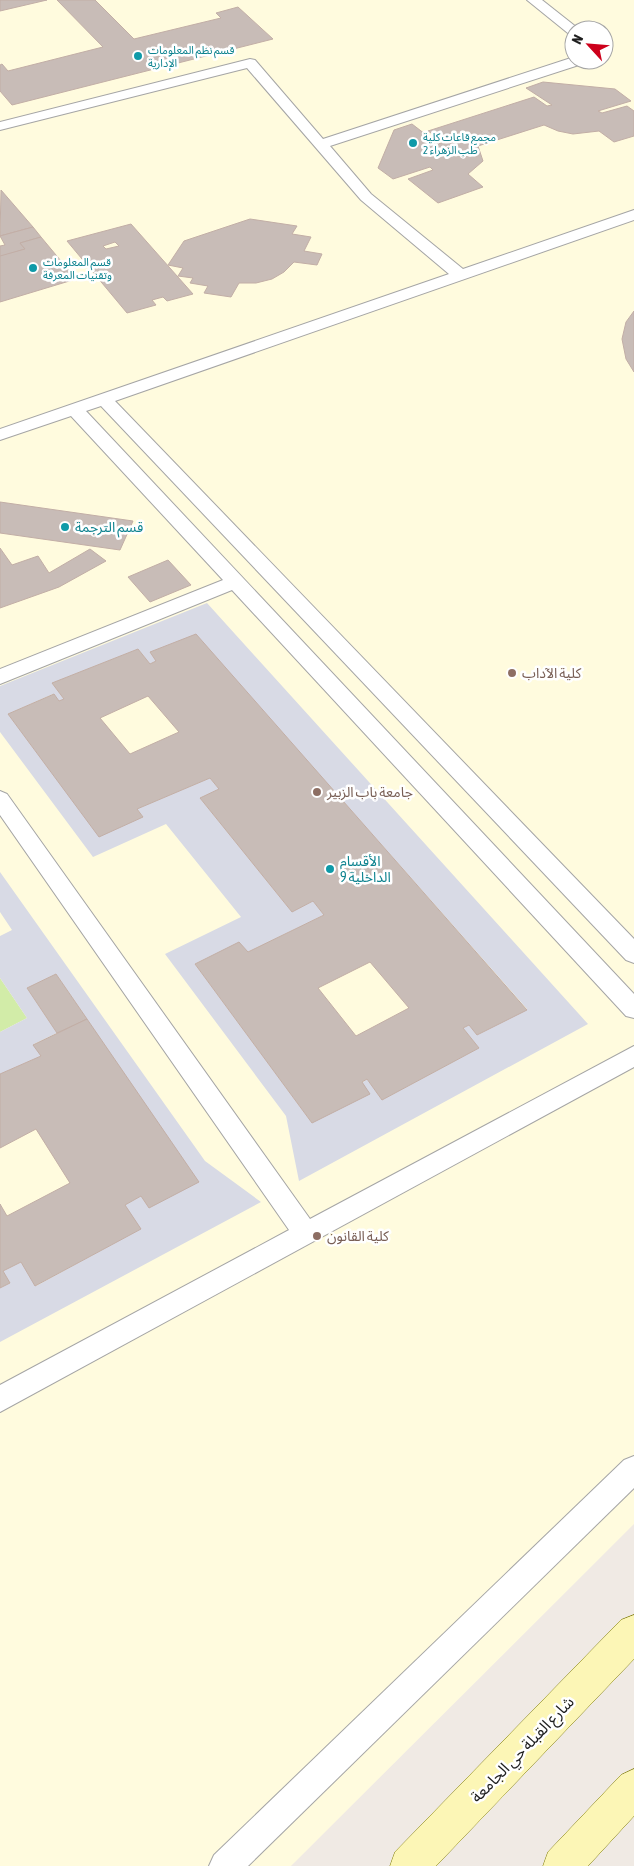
<svg xmlns="http://www.w3.org/2000/svg" width="634" height="1866" viewBox="0 0 634 1866" font-family="'Asap Condensed','Noto Sans Arabic',sans-serif">
<style>
.education{fill:#fffbde;fill-rule:evenodd}
.grass{fill:#d2eca8}
.plaza{fill:#d8dae5;fill-rule:evenodd}
.building{fill:#c8bcb7;stroke:#c2aea6;fill-rule:evenodd}
.lines{fill:none;stroke-linecap:round;stroke-linejoin:round}
.lane-casing{stroke:#a5a5a5;stroke-width:2}
.secondary-casing{stroke:#7a7701;stroke-width:1}
.lane{fill:#fff;fill-rule:evenodd}
.secondary{fill:#fcf6b6;fill-rule:evenodd}
.culture-dot{fill:#0f9aa8;stroke:#fff;stroke-width:2}
.education-dot{fill:#8d6e63;stroke:#fff;stroke-width:2}
.labels{text-anchor:middle;stroke-width:5;stroke-linejoin:round;paint-order:stroke}
.far-culture-label{font-size:11px;fill:#0d838f;stroke:#fff;text-anchor:start}
.culture-label{font-size:14px;fill:#0d838f;stroke:#fff;text-anchor:start}
.education-label{font-size:14px;fill:#785e54;stroke:#fff;text-anchor:start}
.near-street-label{font-size:16px;fill:#1e1e1e;stroke:#fff}
</style>
<rect width="100%" height="100%" fill="#f0eae4"/>
<path class="education" d="M 0,0 L 634,0 L 634,1524 L 291,1866 L 0,1866 ZM 574,30 L 604,30 L 604,60 L 574,60 Z"/>
<path class="grass" d="M 0,978 L 27,1018 L 0,1032 Z"/>
<g class="plaza">
<path d="M 207,603 L 588,1024 L 299,1181 L 286,1116 L 165,954 L 241,917 L 166,824 L 93,857 L 0,732 L 0,686 ZM 196,635 L 527,1009 L 477,1035 L 469,1025 L 463,1028 L 479,1048 L 382,1100 L 367,1079 L 312,1123 L 195,964 L 239,943 L 248,952 L 324,915 L 313,901 L 292,912 L 200,798 L 219,789 L 210,778 L 137,809 L 143,817 L 99,836 L 8,714 L 53,694 L 59,701 L 64,699 L 52,683 L 138,649 L 150,664 L 156,661 L 150,652 Z"/>
<path d="M 0,872 L 205,1161 L 261,1202 L 0,1342 L 0,1288 L 10,1283 L 3,1271 L 21,1262 L 36,1286 L 140,1229 L 125,1205 L 141,1196 L 149,1208 L 198,1181 L 56,974 L 27,988 L 57,1033 L 34,1044 L 41,1056 L 0,1074 L 0,1032 L 27,1018 L 0,978 L 0,936 L 12,930 L 0,912 Z"/>
</g>
<g class="building">
<path d="M 0,0 L 47,0 L 0,11 Z"/>
<path d="M 57,0 L 95,0 L 134,39 L 221,18 L 216,13 L 238,7 L 273,39 L 12,105 L 0,91 L 0,65 L 2,64 L 8,71 L 103,47 Z"/>
<path d="M 543,82 L 615,89 L 631,101 L 598,111 L 602,113 L 627,106 L 634,111 L 634,136 L 614,142 L 599,131 L 573,134 L 558,131 L 544,125 L 478,146 L 483,161 L 468,174 L 483,187 L 438,203 L 408,179 L 433,170 L 430,167 L 393,179 L 378,168 L 394,130 L 412,124 L 438,144 L 444,142 L 428,131 L 534,97 L 547,106 L 552,105 L 526,88 Z"/>
<path d="M 1,190 L 33,227 L 0,236 Z"/>
<path d="M 250,219 L 297,226 L 292,234 L 311,237 L 304,251 L 322,254 L 317,265 L 294,262 L 284,272 L 272,279 L 256,283 L 239,283 L 231,297 L 204,293 L 208,286 L 190,283 L 193,278 L 178,276 L 183,268 L 168,265 L 184,241 Z"/>
<path d="M 131,224 L 193,294 L 167,301 L 163,297 L 152,300 L 156,305 L 127,313 L 67,241 ZM 115,242 L 119,246 L 106,249 L 103,246 Z"/>
<path d="M 33,227 L 41,237 L 20,243 L 25,249 L 0,257 L 0,246 L 5,245 L 0,236 Z"/>
<path d="M 41,237 L 76,279 L 0,302 L 0,256 L 25,249 L 20,243 Z"/>
<path d="M 634,311 L 634,372 L 626,359 L 622,339 L 626,322 Z"/>
<path d="M 0,502 L 133,521 L 120,550 L 0,533 Z"/>
<path d="M 0,548 L 12,565 L 38,556 L 49,573 L 90,549 L 106,561 L 59,587 L 0,608 Z"/>
<path d="M 168,560 L 191,585 L 150,602 L 128,577 Z"/>
<path d="M 196,634 L 527,1010 L 477,1035 L 469,1025 L 463,1028 L 479,1048 L 382,1100 L 367,1079 L 362,1082 L 370,1094 L 312,1123 L 195,964 L 239,942 L 248,952 L 324,915 L 313,901 L 292,912 L 200,798 L 219,789 L 210,778 L 137,809 L 143,817 L 99,837 L 8,714 L 54,694 L 59,701 L 64,699 L 52,683 L 138,649 L 150,664 L 156,661 L 150,652 ZM 148,696 L 179,732 L 130,754 L 100,718 ZM 370,962 L 409,1008 L 356,1036 L 318,988 Z"/>
<path d="M 56,974 L 87,1019 L 57,1033 L 27,988 Z"/>
<path d="M 87,1019 L 199,1182 L 149,1208 L 141,1196 L 125,1205 L 141,1229 L 35,1286 L 21,1262 L 3,1271 L 10,1283 L 0,1288 L 0,1204 L 7,1216 L 70,1183 L 36,1129 L 0,1148 L 0,1074 L 41,1056 L 33,1045 Z"/>
</g>
<g class="lines">
<g class="lane-casing">
<g id="lane">
<path d="M 527,0 L 542,0 L 580,30 L 574,30 L 574,35 L 569,34 Z"/>
<path d="M 574,57 L 574,60 L 587,60 L 585,63 L 330,146 L 371,194 L 463,269 L 634,210 L 634,220 L 115,401 L 634,939 L 634,963 L 626,960 L 101,406 L 86,411 L 634,994 L 634,1018 L 626,1016 L 232,590 L 0,684 L 0,669 L 223,580 L 71,416 L 0,440 L 0,429 L 449,274 L 361,200 L 247,68 L 0,130 L 0,122 L 250,59 L 255,60 L 323,139 Z"/>
<path d="M 0,791 L 7,794 L 310,1219 L 634,1046 L 634,1067 L 0,1412 L 0,1385 L 289,1230 L 0,815 Z"/>
<path d="M 634,1456 L 634,1488 L 248,1866 L 209,1866 L 214,1855 L 624,1460 Z"/>
</g>
</g>
<g class="secondary-casing">
<g id="secondary">
<path d="M 634,1615 L 634,1659 L 436,1866 L 390,1866 L 395,1852 L 621,1620 Z"/>
<path d="M 634,1769 L 634,1816 L 588,1866 L 543,1866 L 548,1852 L 621,1775 Z"/>
</g>
</g>
<use href="#lane" class="lane"/>
<use href="#secondary" class="secondary"/>
</g>
<g class="culture-dot">
<circle cx="138" cy="56" r="5"/>
<circle cx="413" cy="143" r="5"/>
<circle cx="33" cy="268" r="5"/>
<circle cx="65" cy="527" r="5"/>
<circle cx="330" cy="869" r="5"/>
</g>
<g class="education-dot">
<circle cx="512" cy="673" r="5"/>
<circle cx="317" cy="792" r="5"/>
<circle cx="317" cy="1236" r="5"/>
</g>
<g class="labels">
<g class="far-culture-label">
<text x="148" y="54">قسم نظم المعلومات<tspan x="148" dy="13">الإدارية</tspan></text>
<text x="423" y="141">مجمع قاعات كلية<tspan x="423" dy="13">طب الزهراء 2</tspan></text>
<text x="43" y="266">قسم المعلومات<tspan x="43" dy="13">وتقنيات المعرفة</tspan></text>
</g>
<g class="culture-label">
<text x="75" y="532">قسم الترجمة</text>
<text x="340" y="866">الأقسام<tspan x="340" dy="16">الداخلية 9</tspan></text>
</g>
<g class="education-label">
<text x="522" y="678">كلية الآداب</text>
<text x="327" y="797">جامعة باب الزبير</text>
<text x="327" y="1241">كلية القانون</text>
</g>
<g class="near-street-label">
<text transform="translate(522 1749) rotate(-46)" y="6">شارع القبلة حي الجامعة</text>
</g>
</g>
<g transform="translate(589 45) rotate(296)"><circle r="24" fill="#ffffff" stroke="#a5a5a5"/>
<path d="M0-4L9 19L0 12L-9 19Z" fill="#cd001b"/>
<text y="-8" font-size="14" font-weight="bold" text-anchor="middle" fill="#1e1e1e">N</text>
</g>
</svg>
